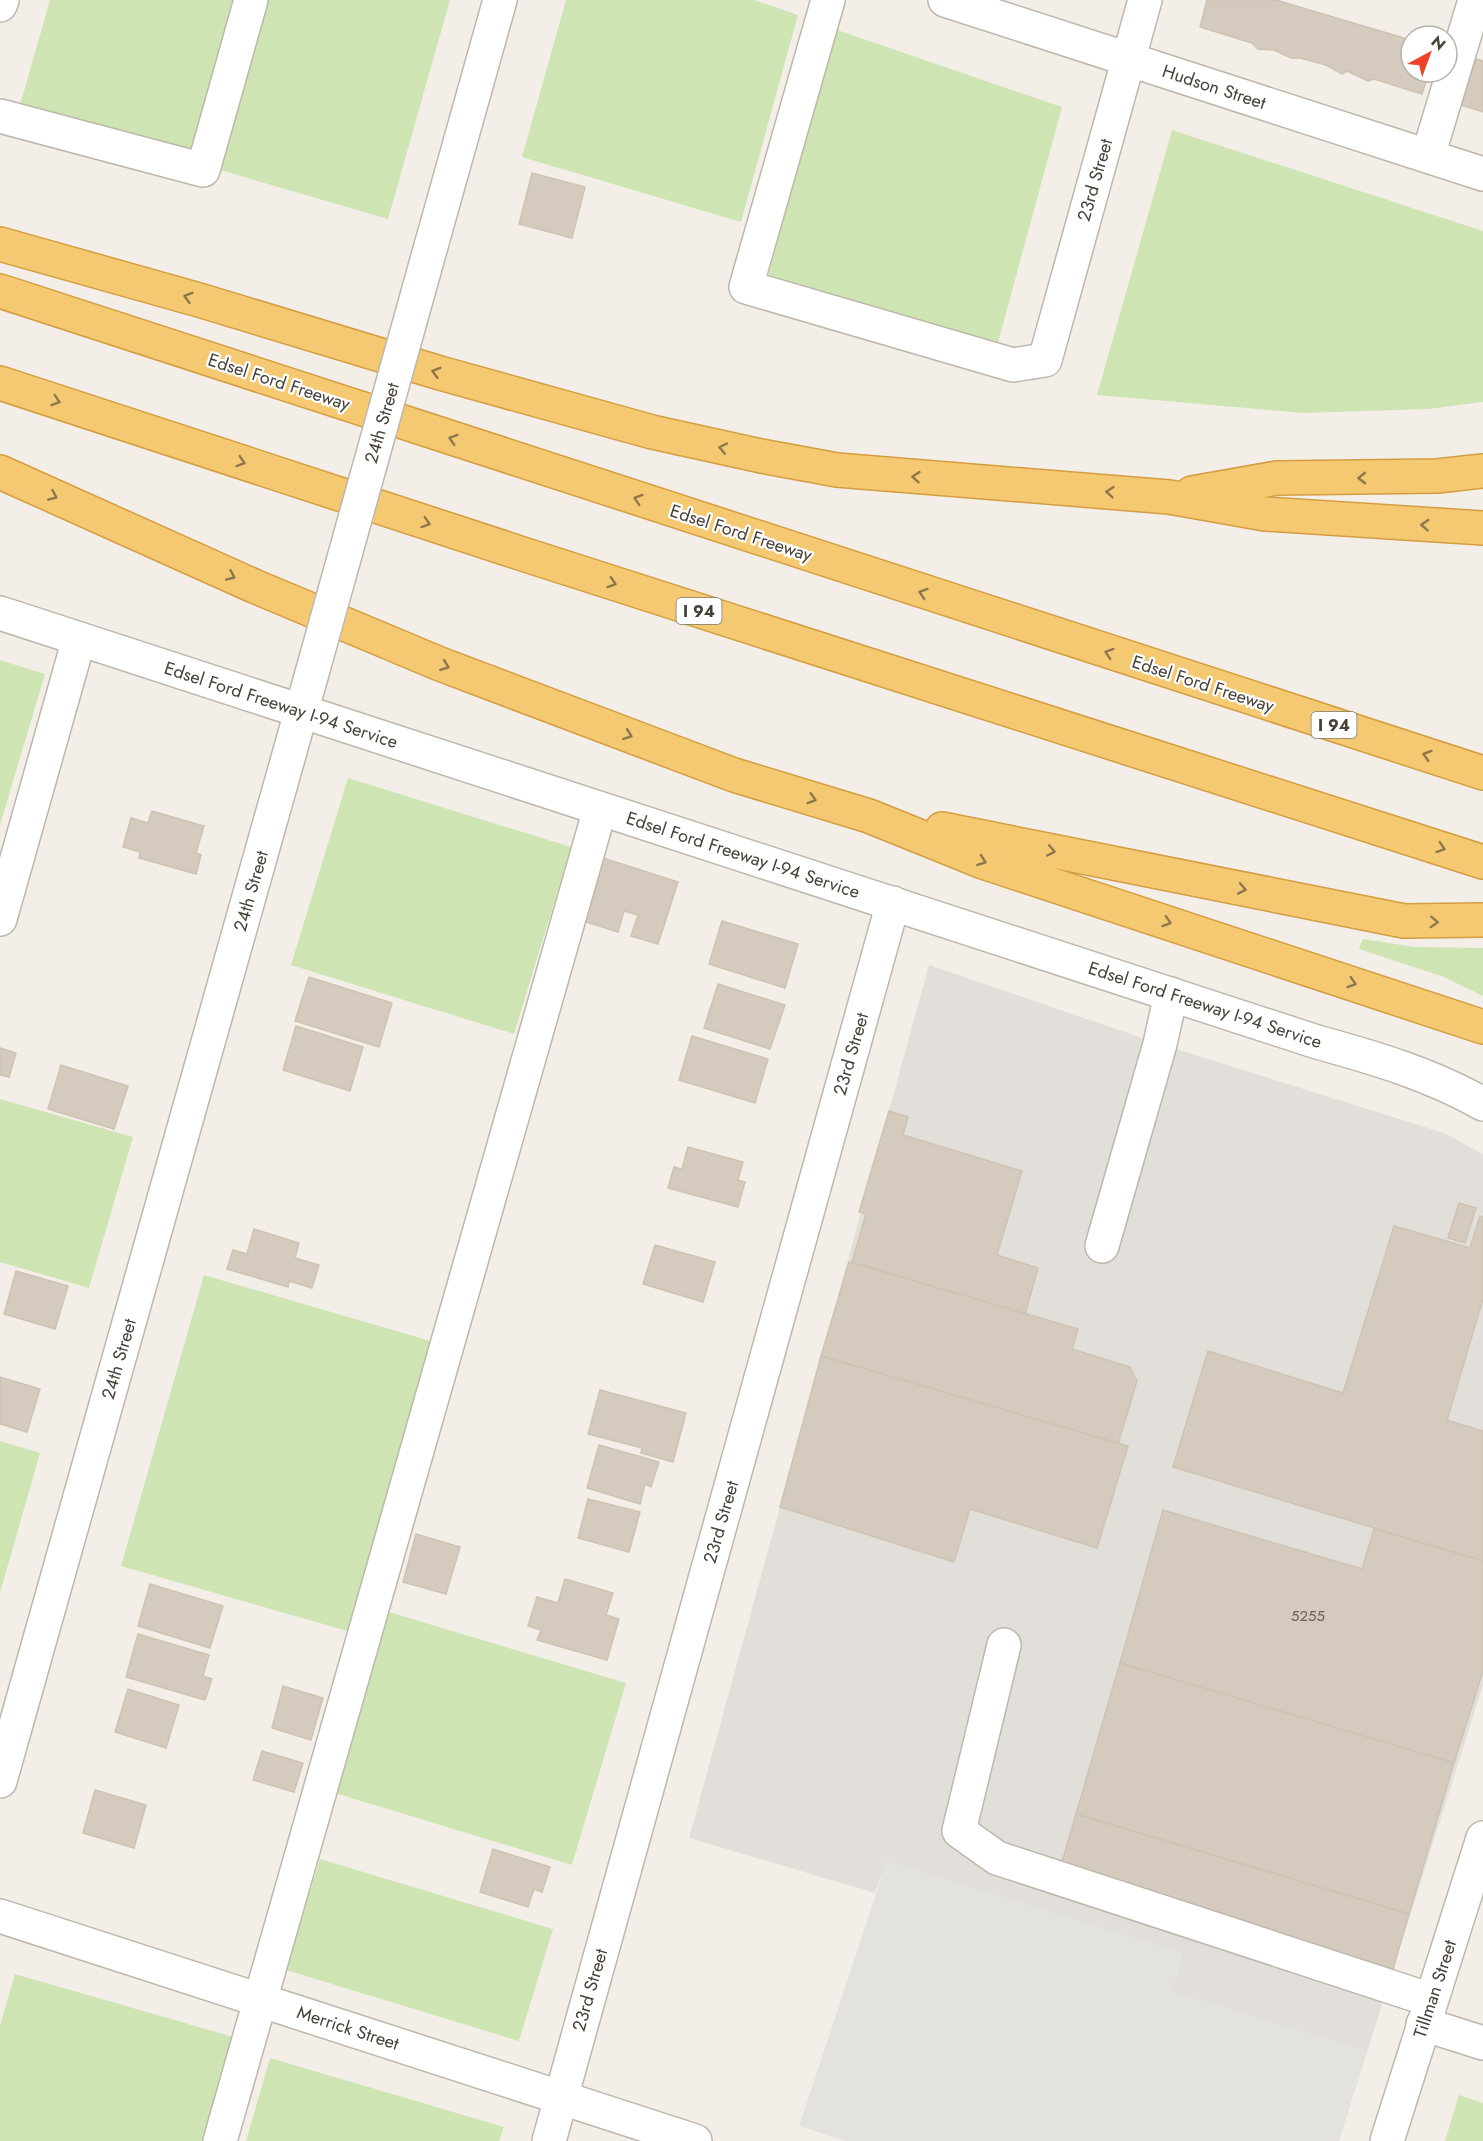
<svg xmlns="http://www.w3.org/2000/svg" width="1483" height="2141" viewBox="0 0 1483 2141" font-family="Jost,sans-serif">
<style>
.industrial{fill:#e2ded9}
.green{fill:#cee5b3}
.parking{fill:#e4e2df}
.building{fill:#d4cbbe;stroke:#cec3b1;stroke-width:1.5}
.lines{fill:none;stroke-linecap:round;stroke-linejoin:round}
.minor-casing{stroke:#beb7ab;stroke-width:36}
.highway-casing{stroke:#d49d41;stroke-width:36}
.minor{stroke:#fff;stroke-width:33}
.highway{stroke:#f5c971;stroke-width:33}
.minor-bridge-casing{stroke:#beb7ab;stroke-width:36;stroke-linecap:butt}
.minor-bridge{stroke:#fff;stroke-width:33}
.oneway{stroke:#8c774e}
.labels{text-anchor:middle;stroke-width:4.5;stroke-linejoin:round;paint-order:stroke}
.number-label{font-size:15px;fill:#6a6359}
.shield{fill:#fff;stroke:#7e7973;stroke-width:1.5}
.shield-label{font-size:16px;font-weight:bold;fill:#464037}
.street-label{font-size:18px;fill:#464037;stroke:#fff}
</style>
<rect width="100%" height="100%" fill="#f3efe8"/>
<path class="industrial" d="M 929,965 L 1160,1044 L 1444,1133 L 1483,1154 L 1483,1685 L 1367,2052 L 1172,1992 L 887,1861 L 875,1893 L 689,1838 Z"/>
<g class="green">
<path d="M 50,0 L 241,0 L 198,156 L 20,105 Z"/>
<path d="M 261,0 L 450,0 L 388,219 L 213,168 Z"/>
<path d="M 566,0 L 754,0 L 798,15 L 741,222 L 522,157 Z"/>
<path d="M 834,29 L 1062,107 L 996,350 L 767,281 Z"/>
<path d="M 1172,130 L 1483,231 L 1483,402 L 1428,409 L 1303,413 L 1097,395 Z"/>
<path d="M 0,660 L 45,674 L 0,825 Z"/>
<path d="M 348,778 L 571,847 L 514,1034 L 291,965 Z"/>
<path d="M 1363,939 L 1415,947 L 1483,948 L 1483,996 L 1444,977 L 1359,949 Z"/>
<path d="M 0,1099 L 133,1137 L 89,1288 L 0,1262 Z"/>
<path d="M 204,1275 L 434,1342 L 351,1632 L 121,1566 Z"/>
<path d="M 0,1441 L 40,1453 L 0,1593 Z"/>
<path d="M 389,1612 L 626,1683 L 572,1865 L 335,1793 Z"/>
<path d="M 320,1859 L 553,1929 L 519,2041 L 286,1970 Z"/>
<path d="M 15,1974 L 237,2038 L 207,2141 L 0,2141 L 0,2026 Z"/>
<path d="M 270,2058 L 504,2127 L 499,2141 L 246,2141 Z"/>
<path d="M 1459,2095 L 1483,2103 L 1483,2141 L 1445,2141 Z"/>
</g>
<path class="parking" d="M 887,1861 L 1183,1953 L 1172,1992 L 1367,2052 L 1339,2141 L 846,2141 L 799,2126 Z"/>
<g class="building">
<path d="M 1207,0 L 1276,0 L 1411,40 L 1411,72 L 1429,72 L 1422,94 L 1374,79 L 1368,81 L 1347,71 L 1342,74 L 1326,65 L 1300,58 L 1291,58 L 1274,50 L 1258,49 L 1252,43 L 1200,27 Z"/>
<path d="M 1476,59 L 1483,61 L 1483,112 L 1461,105 Z"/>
<path d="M 532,173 L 585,187 L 572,238 L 519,224 Z"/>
<path d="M 152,811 L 204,826 L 196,853 L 201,855 L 196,874 L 139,858 L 140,852 L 123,847 L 131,818 L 148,823 Z"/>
<path d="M 600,857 L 678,882 L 658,944 L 631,936 L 638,915 L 624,911 L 618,932 L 580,920 Z"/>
<path d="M 722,921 L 798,944 L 785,988 L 709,964 Z"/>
<path d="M 309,977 L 392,1003 L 379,1047 L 295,1021 Z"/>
<path d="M 718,984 L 785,1005 L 770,1049 L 704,1028 Z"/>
<path d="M 296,1026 L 363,1047 L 350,1091 L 283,1070 Z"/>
<path d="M 692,1036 L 768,1059 L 755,1103 L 679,1080 Z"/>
<path d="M 0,1048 L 16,1053 L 9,1077 L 0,1075 Z"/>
<path d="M 61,1065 L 128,1086 L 114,1129 L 48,1109 Z"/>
<path d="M 889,1111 L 908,1117 L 903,1135 L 1022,1171 L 997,1255 L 1038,1268 L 1025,1314 L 852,1262 L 866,1214 L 859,1212 Z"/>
<path d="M 688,1147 L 743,1162 L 738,1180 L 745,1182 L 738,1207 L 668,1188 L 674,1167 L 682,1169 Z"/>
<path d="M 1459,1203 L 1476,1208 L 1465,1243 L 1448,1238 Z"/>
<path d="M 1480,1216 L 1483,1217 L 1483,1299 L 1447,1420 L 1483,1431 L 1483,1561 L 1173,1467 L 1208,1351 L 1343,1393 L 1394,1226 L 1470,1248 Z"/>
<path d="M 254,1229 L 299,1243 L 295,1258 L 319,1265 L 312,1288 L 289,1281 L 288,1287 L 227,1269 L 233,1250 L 247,1254 Z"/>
<path d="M 655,1245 L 715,1262 L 703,1302 L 643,1284 Z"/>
<path d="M 849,1262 L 1078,1329 L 1072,1349 L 1130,1367 L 1137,1381 L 1118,1444 L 821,1356 Z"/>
<path d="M 16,1271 L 68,1286 L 55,1329 L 4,1314 Z"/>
<path d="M 821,1356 L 1128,1446 L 1097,1548 L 970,1509 L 954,1562 L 780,1507 Z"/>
<path d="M 0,1377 L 40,1389 L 27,1432 L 0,1424 Z"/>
<path d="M 600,1390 L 686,1413 L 673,1462 L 641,1453 L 642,1448 L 588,1434 Z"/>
<path d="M 599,1445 L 659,1462 L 651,1487 L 645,1484 L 640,1504 L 587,1488 Z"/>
<path d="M 588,1499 L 640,1512 L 629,1552 L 578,1538 Z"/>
<path d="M 1163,1510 L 1362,1569 L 1374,1529 L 1483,1561 L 1483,1671 L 1454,1763 L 1120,1663 Z"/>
<path d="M 416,1534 L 460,1547 L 446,1594 L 403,1582 Z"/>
<path d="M 565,1579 L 613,1593 L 606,1615 L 619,1619 L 607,1660 L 537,1640 L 541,1630 L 528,1626 L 537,1597 L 558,1603 Z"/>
<path d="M 150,1584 L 223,1606 L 210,1648 L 138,1626 Z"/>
<path d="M 138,1634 L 209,1655 L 203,1676 L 212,1679 L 205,1700 L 126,1677 Z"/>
<path d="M 1120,1663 L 1454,1763 L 1409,1914 L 1076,1814 Z"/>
<path d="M 283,1686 L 323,1698 L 311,1740 L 272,1728 Z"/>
<path d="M 128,1689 L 179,1705 L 166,1748 L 115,1732 Z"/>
<path d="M 262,1751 L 303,1763 L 294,1792 L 253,1780 Z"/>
<path d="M 95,1790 L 146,1805 L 134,1848 L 83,1833 Z"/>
<path d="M 1076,1814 L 1409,1914 L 1393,1969 L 1060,1869 Z"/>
<path d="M 493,1849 L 550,1867 L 542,1892 L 534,1889 L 528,1907 L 480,1892 Z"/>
</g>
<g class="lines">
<g class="minor-casing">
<g id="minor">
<path d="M 828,0 L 746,287 L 1013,365 L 1045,360 L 1145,0"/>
<path d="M 945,0 L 1483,174"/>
<path d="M 0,5 L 2,0"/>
<path d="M 0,116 L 203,170 L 251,0"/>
<path d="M 1428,156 L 1475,0"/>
<path d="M 431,246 L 500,0"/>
<path d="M 0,613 L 1317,1042 C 1375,1058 1430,1074 1483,1104"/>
<path d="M 0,919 L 79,639"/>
<path d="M 1102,1246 L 1160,1044 L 1171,994"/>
<path d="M 1004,1645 L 959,1831 L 997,1858 L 1431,2000"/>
<path d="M 0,1781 L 314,666"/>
<path d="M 0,1916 L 695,2141"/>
<path d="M 1423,2024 L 1483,2043"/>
<path d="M 220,2141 L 600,809"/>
<path d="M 549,2141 L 893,903"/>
<path d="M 1387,2141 L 1483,1838"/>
</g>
</g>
<g class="highway-casing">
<g id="highway">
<path d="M 0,244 L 199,300 L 440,373 L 652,432 L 761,456 L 837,470 L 1169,497 L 1265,514 L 1483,528"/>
<path d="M 0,291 L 1483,773"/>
<path d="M 0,383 L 529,556 L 1483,862"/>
<path d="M 0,472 L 254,586 L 440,664 L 734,775 L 869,816 L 983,862 L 1483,1027"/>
<path d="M 1192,493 L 1277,478 L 1437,476 L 1483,471"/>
<path d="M 942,829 L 1404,921 L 1483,920"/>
</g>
</g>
<use href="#minor" class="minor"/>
<use href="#highway" class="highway"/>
<g class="minor-bridge-casing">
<path id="minor-bridge" d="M 314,666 L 431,246"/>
</g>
<use href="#minor-bridge" class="minor-bridge"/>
</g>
<defs><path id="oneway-chevron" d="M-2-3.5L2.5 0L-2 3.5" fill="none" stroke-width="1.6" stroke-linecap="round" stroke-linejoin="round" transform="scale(1.5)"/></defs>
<g class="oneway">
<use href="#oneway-chevron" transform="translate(188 297) rotate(-164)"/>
<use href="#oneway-chevron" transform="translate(436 372) rotate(-164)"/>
<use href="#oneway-chevron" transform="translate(56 401) rotate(18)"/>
<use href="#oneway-chevron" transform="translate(453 439) rotate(-162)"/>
<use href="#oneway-chevron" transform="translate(723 448) rotate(-168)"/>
<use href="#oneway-chevron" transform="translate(241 462) rotate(18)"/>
<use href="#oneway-chevron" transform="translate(916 477) rotate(-175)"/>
<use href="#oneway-chevron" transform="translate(1362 478) rotate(179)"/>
<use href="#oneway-chevron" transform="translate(1110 492) rotate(-175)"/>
<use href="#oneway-chevron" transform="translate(53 496) rotate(24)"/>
<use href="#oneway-chevron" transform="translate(638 499) rotate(-162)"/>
<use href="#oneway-chevron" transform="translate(426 523) rotate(18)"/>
<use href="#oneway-chevron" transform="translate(1425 525) rotate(-176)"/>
<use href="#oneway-chevron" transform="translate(231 576) rotate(24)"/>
<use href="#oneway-chevron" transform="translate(612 583) rotate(18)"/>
<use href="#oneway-chevron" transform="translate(923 593) rotate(-162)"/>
<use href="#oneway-chevron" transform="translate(1109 653) rotate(-162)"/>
<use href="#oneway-chevron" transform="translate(445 666) rotate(21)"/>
<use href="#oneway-chevron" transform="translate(628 735) rotate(21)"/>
<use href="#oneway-chevron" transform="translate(1427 755) rotate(-162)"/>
<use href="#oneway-chevron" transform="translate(812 799) rotate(17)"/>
<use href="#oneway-chevron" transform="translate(1441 848) rotate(18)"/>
<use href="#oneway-chevron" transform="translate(1051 851) rotate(11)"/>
<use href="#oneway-chevron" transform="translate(982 861) rotate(20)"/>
<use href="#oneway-chevron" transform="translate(1242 889) rotate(11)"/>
<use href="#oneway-chevron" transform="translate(1167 922) rotate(18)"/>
<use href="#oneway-chevron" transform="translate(1434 922) rotate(2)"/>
<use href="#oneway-chevron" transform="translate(1352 983) rotate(18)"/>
</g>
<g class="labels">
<g class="number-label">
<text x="1308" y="1621">5255</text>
</g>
<g class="shield">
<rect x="676.5" y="598" width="45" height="26" rx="4.5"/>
<rect x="1311.5" y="712" width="45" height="26" rx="4.5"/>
</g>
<g class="shield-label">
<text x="699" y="617">I 94</text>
<text x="1334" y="731">I 94</text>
</g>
<g class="street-label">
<text transform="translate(1214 87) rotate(18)" y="6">Hudson Street</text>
<text transform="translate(1095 180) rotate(-74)" y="6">23rd Street</text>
<text transform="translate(279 382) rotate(18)" y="6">Edsel Ford Freeway</text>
<text transform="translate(382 423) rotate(-74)" y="6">24th Street</text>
<text transform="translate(741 533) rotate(18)" y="6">Edsel Ford Freeway</text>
<text transform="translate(1203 684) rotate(18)" y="6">Edsel Ford Freeway</text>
<text transform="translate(281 705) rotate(18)" y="6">Edsel Ford Freeway I-94 Service</text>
<text transform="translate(743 855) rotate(18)" y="6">Edsel Ford Freeway I-94 Service</text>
<text transform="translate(251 891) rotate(-74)" y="6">24th Street</text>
<text transform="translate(1205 1005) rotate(18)" y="6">Edsel Ford Freeway I-94 Service</text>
<text transform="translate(851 1054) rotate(-74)" y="6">23rd Street</text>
<text transform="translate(119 1359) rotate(-74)" y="6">24th Street</text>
<text transform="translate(721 1522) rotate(-74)" y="6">23rd Street</text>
<text transform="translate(1435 1989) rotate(-72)" y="6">Tillman Street</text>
<text transform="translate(590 1990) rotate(-74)" y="6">23rd Street</text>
<text transform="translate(348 2028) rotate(18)" y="6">Merrick Street</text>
</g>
</g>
<g transform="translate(1429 54) rotate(41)"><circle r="28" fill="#ffffff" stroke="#b5b3af" stroke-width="1.5"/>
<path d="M0-4.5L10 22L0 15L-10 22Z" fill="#ed4225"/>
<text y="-9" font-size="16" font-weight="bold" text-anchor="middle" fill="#464037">N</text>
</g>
</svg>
